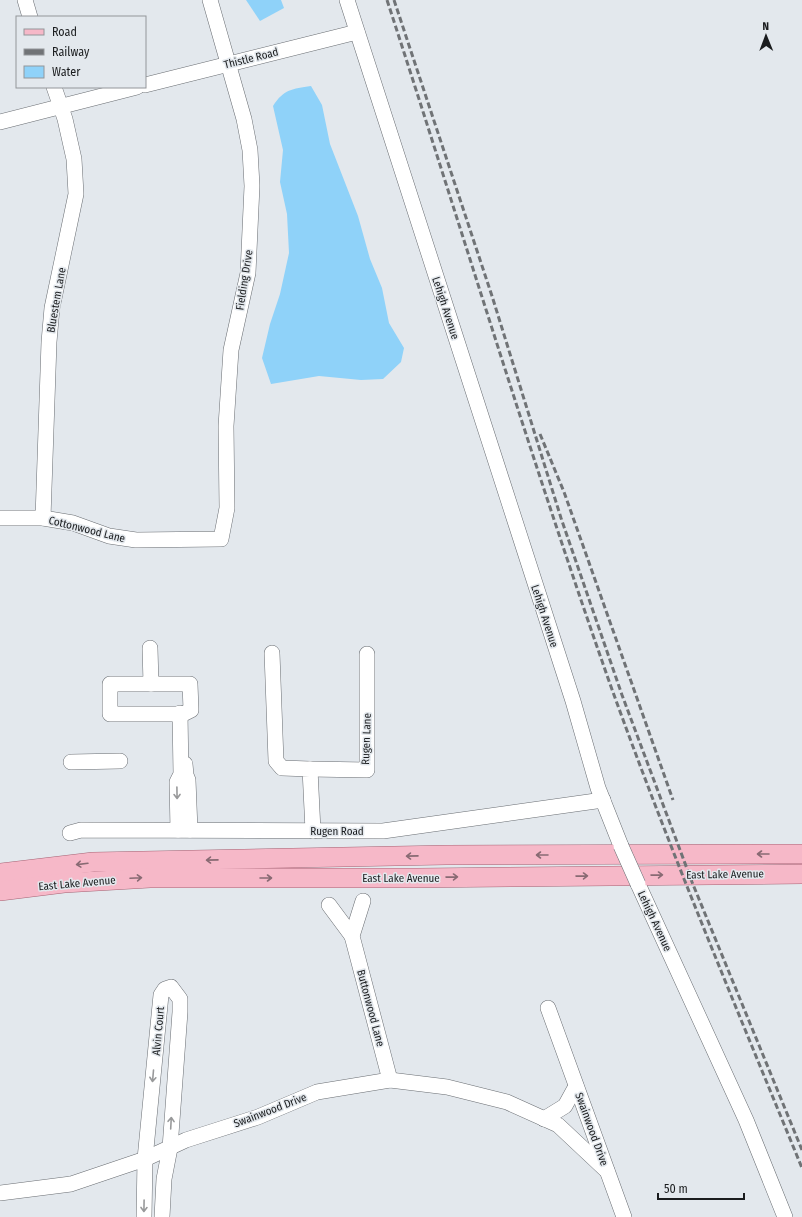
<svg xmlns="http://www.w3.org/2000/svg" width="802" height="1217" viewBox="0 0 802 1217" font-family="'Fira Sans Condensed',sans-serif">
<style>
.water{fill:#8fd2f9}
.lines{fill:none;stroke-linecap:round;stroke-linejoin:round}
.minor-casing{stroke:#696d72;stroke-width:16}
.major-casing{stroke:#a56374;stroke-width:20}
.minor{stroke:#fff;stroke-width:15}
.major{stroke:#f6b8c8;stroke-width:19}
.rail{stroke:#707376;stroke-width:3;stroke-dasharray:6 3;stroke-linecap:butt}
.minor-bridge-casing{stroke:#696d72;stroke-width:16;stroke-linecap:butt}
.minor-bridge{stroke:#fff;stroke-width:15}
.oneway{stroke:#98999a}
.oneway2{stroke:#886a73}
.labels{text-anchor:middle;stroke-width:3;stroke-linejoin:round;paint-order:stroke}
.street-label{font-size:11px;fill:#1a1c1e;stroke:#e3e8ed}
</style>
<rect width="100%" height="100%" fill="#e3e8ed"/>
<g class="water">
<path d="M 246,0 L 281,0 L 284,8 L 260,21 Z"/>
<path d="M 311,86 L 322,105 L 330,144 L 358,216 L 370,259 L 382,288 L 389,323 L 404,348 L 401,362 L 383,379 L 361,380 L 319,376 L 271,384 L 262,358 L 270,324 L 280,294 L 289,253 L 287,214 L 280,182 L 283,150 L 273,106 C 284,89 292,89 311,86 Z"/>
</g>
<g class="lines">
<g class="minor-casing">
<g id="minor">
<path d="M 25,0 L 30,17"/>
<path d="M 347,0 L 573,701 L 598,788 L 621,846"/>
<path d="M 145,85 L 357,32"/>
<path d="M 0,122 L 137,87"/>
<path d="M 0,518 L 43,518 L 73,523 L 109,536 L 136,540 L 221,539 L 227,508 L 226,426 L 231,350 L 248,273 L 252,186 L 250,150 L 244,119 L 210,0"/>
<path d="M 43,518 L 49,342 L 52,308 L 76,194 L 74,159 L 65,119 L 54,87"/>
<path d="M 150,648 L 151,684"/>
<path d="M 272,653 L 276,761 L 282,768 L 310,769 L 313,831"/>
<path d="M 110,684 L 190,684 L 191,710 L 183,714 L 110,714 Z"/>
<path d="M 71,762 L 120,761"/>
<path d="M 185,764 L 186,775 L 188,780 L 190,830"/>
<path d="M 310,769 L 367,770 L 367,654"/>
<path d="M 178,830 L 177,782 L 181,774 L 180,713"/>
<path d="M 70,833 L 81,830 L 383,831 L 603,800"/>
<path d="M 638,884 L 746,1120 L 785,1217"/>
<path d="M 363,901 L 352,936 L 390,1080"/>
<path d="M 329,905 L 352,936"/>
<path d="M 548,1008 L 624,1217"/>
<path d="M 544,1119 L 565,1106 L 576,1086"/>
<path d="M 0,1193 L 71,1184 L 145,1159 L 186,1140 L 258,1117 L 317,1092 L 390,1080 L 447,1087 L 507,1102 L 558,1125 L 607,1171"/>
<path d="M 144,1217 L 145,1159 L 161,995 L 165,989 L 171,987 L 180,999 L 180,1012 L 170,1148 L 164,1179 L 162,1217"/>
</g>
</g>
<g class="major-casing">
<g id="major">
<path d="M 0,873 L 93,862 L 446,855 L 802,854"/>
<path d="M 0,891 L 64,883 L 150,878 L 417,878 L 802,874"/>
</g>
</g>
<use href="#minor" class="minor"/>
<use href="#major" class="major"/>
<g class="rail">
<path d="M 387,0 C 461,227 530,456 609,681 C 668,846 736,1007 802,1168"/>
<path d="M 394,0 L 492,296 L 561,518 L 622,695 L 692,882 L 802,1150"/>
<path d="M 540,434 L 564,492 L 673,800"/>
</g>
<g class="minor-bridge-casing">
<path id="minor-bridge" d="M 621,846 L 638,884"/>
</g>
<use href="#minor-bridge" class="minor-bridge"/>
</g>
<defs><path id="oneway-shaft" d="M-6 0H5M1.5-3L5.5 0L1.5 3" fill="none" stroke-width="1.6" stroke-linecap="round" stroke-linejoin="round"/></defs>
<g class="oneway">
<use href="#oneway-shaft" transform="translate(177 793) rotate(89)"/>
<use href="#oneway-shaft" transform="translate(153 1076) rotate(95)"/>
<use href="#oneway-shaft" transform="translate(171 1123) rotate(-87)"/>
<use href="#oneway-shaft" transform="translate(144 1206) rotate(91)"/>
</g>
<g class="oneway2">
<use href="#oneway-shaft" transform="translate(763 854) rotate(180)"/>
<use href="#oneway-shaft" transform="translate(542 855) rotate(180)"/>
<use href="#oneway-shaft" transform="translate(412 856) rotate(179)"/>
<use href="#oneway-shaft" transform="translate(212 860) rotate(179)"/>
<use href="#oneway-shaft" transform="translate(82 864) rotate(173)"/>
<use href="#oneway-shaft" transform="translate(657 875) rotate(-1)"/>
<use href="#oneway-shaft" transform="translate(582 876) rotate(-1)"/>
<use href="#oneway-shaft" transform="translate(452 877) rotate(-1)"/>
<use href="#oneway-shaft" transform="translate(136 878) rotate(-3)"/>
<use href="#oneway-shaft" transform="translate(266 878)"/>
</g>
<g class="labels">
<g class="street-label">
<text transform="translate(251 58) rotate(-14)" y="4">Thistle Road</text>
<text transform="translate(244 280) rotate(-81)" y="4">Fielding Drive</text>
<text transform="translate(56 300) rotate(-80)" y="4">Bluestem Lane</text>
<text transform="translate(446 308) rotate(72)" y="4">Lehigh Avenue</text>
<text transform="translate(87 529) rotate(14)" y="4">Cottonwood Lane</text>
<text transform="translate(545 616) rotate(72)" y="4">Lehigh Avenue</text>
<text transform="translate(366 739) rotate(-88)" y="4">Rugen Lane</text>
<text x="337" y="835">Rugen Road</text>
<text transform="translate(725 874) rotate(-1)" y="4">East Lake Avenue</text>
<text x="401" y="882">East Lake Avenue</text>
<text transform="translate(77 883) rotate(-5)" y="4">East Lake Avenue</text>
<text transform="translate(655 921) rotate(65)" y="4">Lehigh Avenue</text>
<text transform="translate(371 1008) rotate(75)" y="4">Buttonwood Lane</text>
<text transform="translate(158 1031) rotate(-85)" y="4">Alvin Court</text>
<text transform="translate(270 1110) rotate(-21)" y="4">Swainwood Drive</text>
<text transform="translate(592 1129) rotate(70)" y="4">Swainwood Drive</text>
</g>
</g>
<rect x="16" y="16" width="130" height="72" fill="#e3e8ed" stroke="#93969a"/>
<rect x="24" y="29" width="20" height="6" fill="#f6b8c8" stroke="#93969a"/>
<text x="52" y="36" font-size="12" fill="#1a1c1e">Road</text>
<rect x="24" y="49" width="20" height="6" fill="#707376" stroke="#93969a"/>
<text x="52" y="56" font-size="12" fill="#1a1c1e">Railway</text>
<rect x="24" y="66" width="20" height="12" fill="#8fd2f9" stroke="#93969a"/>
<text x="52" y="76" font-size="12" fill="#1a1c1e">Water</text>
<g transform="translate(766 36) rotate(359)" stroke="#e3e8ed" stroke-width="3" paint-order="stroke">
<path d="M0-3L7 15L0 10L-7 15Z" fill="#1a1c1e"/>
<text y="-6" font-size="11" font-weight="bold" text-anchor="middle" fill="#1a1c1e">N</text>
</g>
<path d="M658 1193v6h86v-6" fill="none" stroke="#1a1c1e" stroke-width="2"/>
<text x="664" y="1193" font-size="12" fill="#1a1c1e" stroke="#e3e8ed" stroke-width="3" paint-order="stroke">50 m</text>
</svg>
